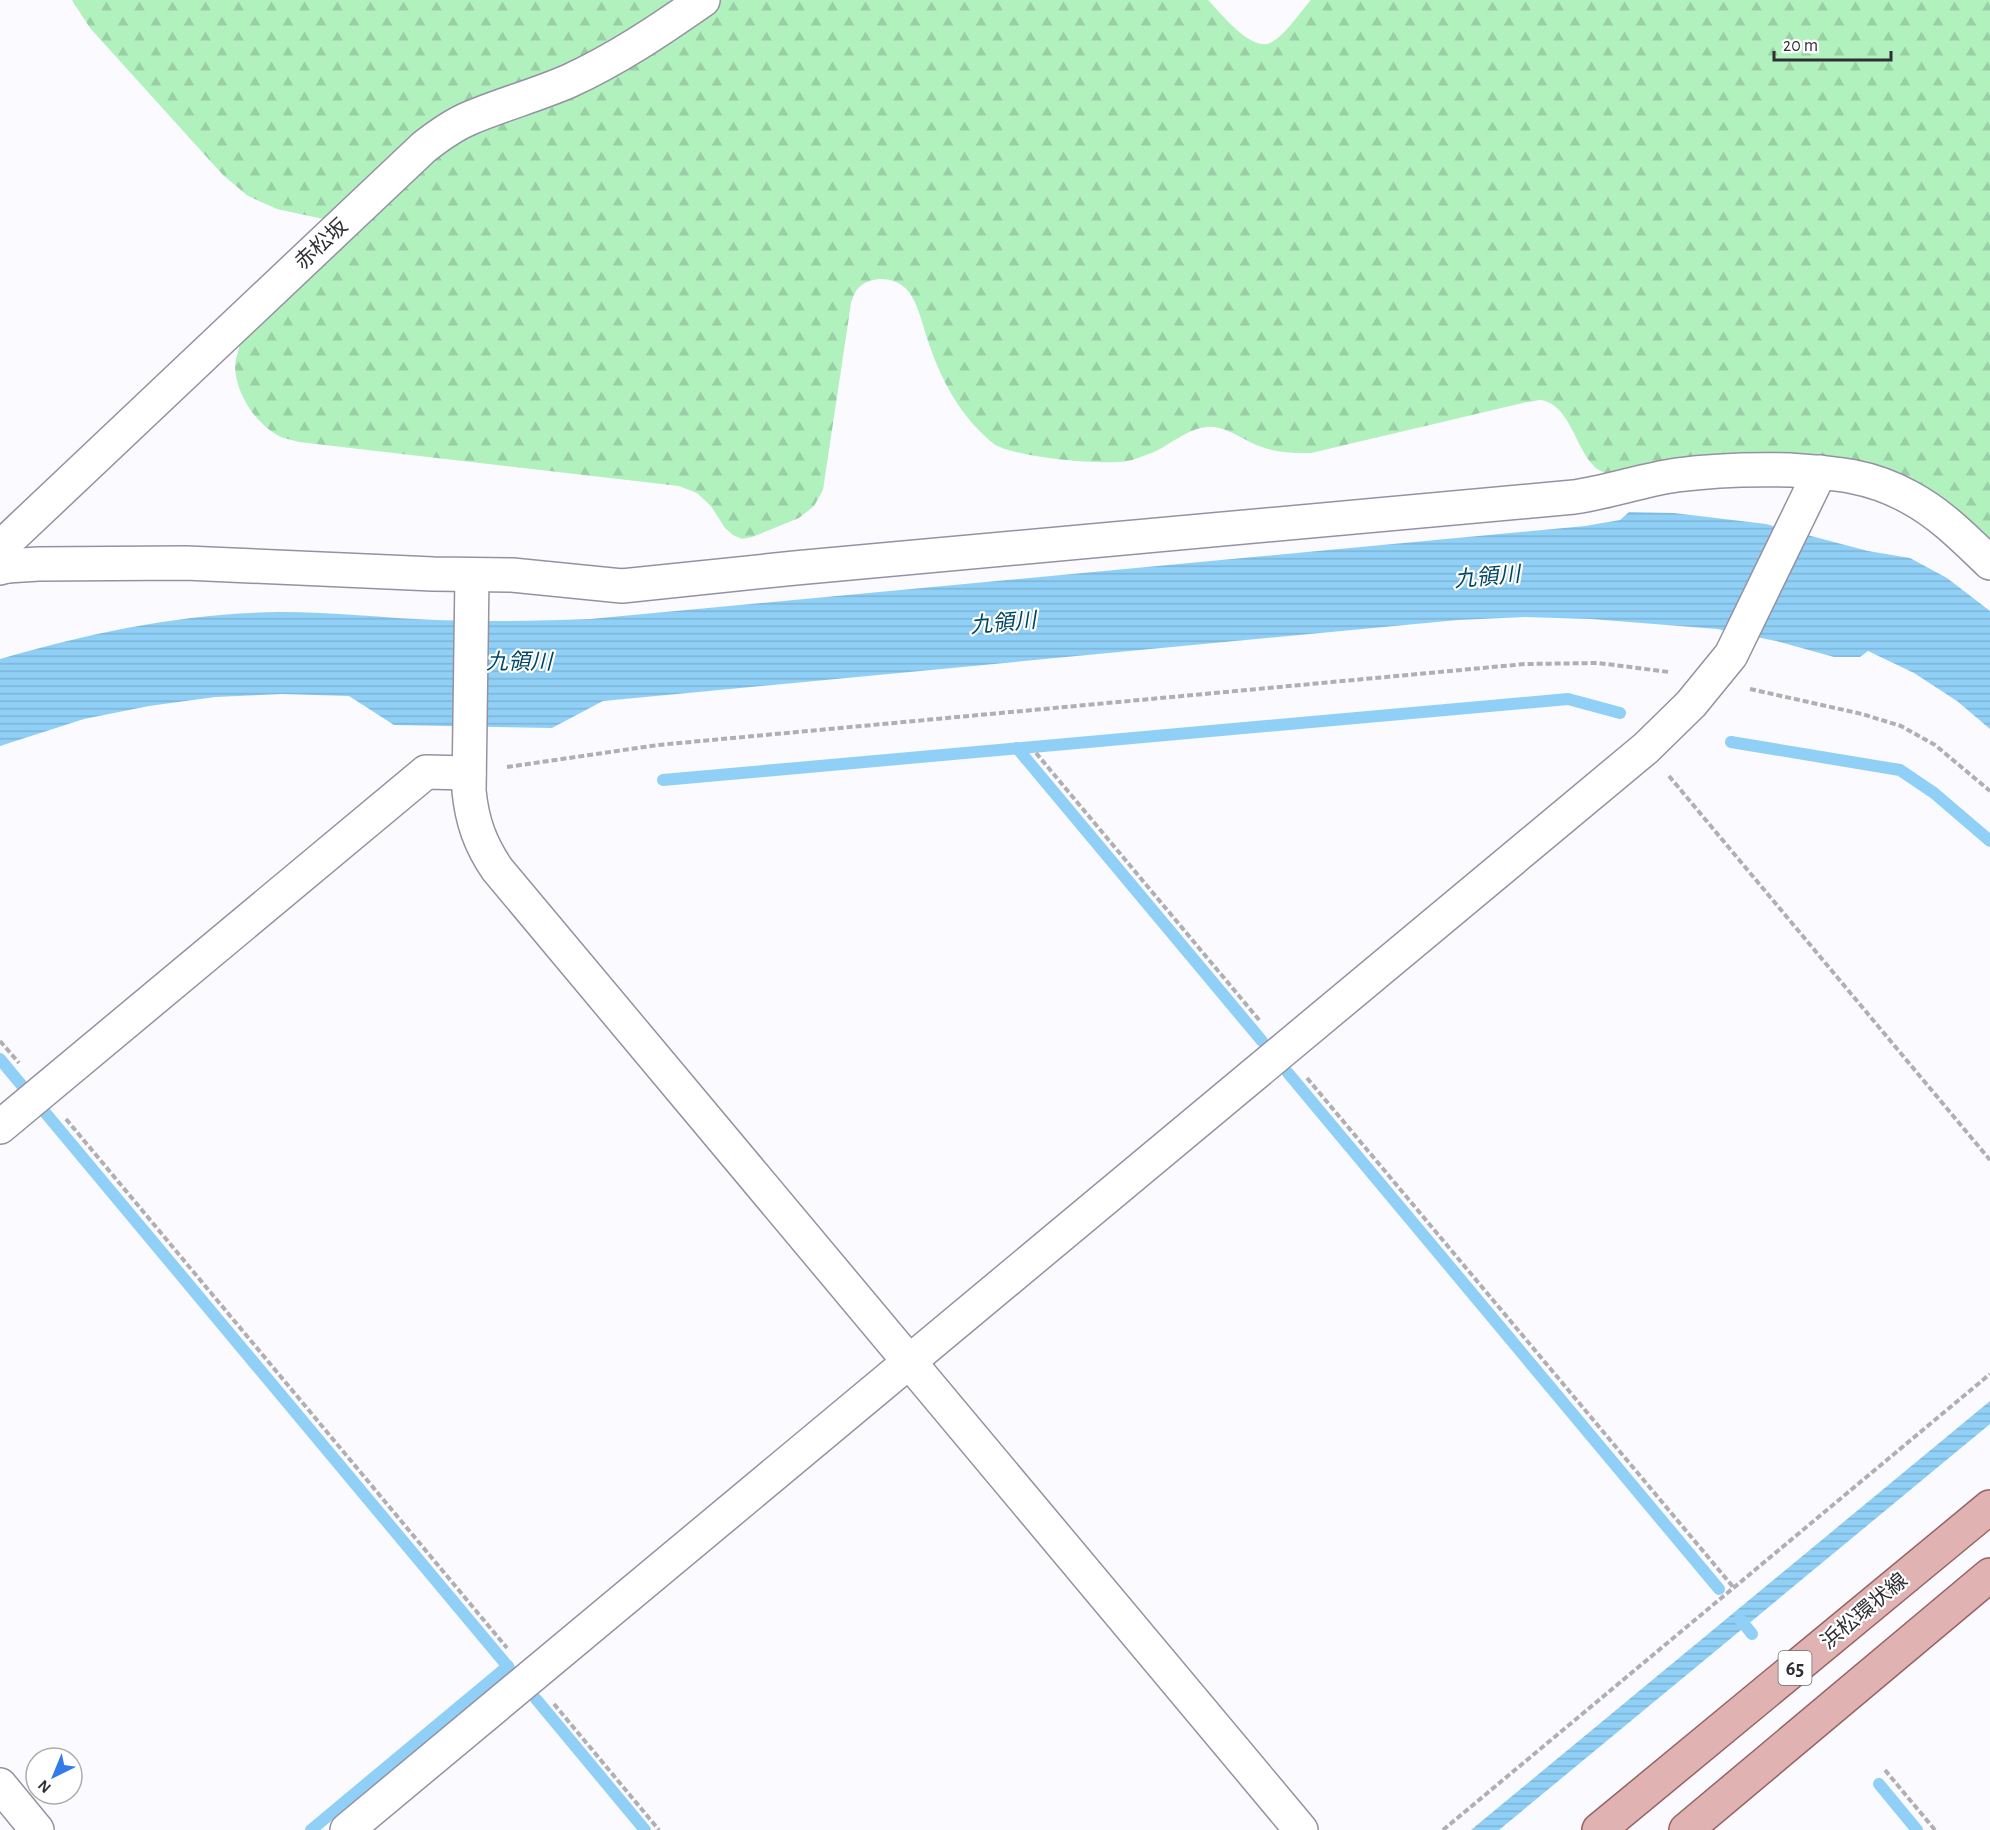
<svg xmlns="http://www.w3.org/2000/svg" width="1990" height="1830" viewBox="0 0 1990 1830" font-family="'Alegreya Sans','Noto Sans JP',sans-serif">
<style>
.forest{fill:url(#forest-firs)}
.water{fill:url(#water-rules)}
.lines{fill:none;stroke-linecap:round;stroke-linejoin:round}
.stream{stroke:#90d0f7;stroke-width:12}
.minor-casing{stroke:#9691a2;stroke-width:36}
.primary-casing{stroke:#966364;stroke-width:36}
.path{stroke:#b0afb4;stroke-width:4;stroke-dasharray:6 3;stroke-linecap:butt}
.minor{stroke:#fff;stroke-width:33}
.primary{stroke:#e0b2b1;stroke-width:33}
.labels{text-anchor:middle;stroke-width:4.5;stroke-linejoin:round;paint-order:stroke}
.shield{fill:#fff;stroke:#6f6d72;stroke-width:1.5}
.shield-label{font-size:20px;font-weight:bold;fill:#312f36}
.street-label{font-size:21px;fill:#312f36;stroke:#fff}
.water-label{font-size:22px;font-style:italic;fill:#004766;stroke:#fff}
</style>
<defs>
<pattern id="forest-firs" width="22" height="20" patternUnits="userSpaceOnUse" patternTransform="scale(1.5)"><rect width="22" height="20" fill="#b0f1be"/><path d="M5 1l3.5 6h-7zM16 11l3.5 6h-7z" fill="#98cfa4"/></pattern>
<pattern id="water-rules" width="6" height="5" patternUnits="userSpaceOnUse" patternTransform="scale(1.5)"><rect width="6" height="5" fill="#90d0f7"/><path d="M0 2.5h6" fill="none" stroke="#7db3d4"/></pattern>
</defs>
<rect width="100%" height="100%" fill="#fbfafe"/>
<path class="forest" d="M 72,0 L 1208,0 C 1221,13 1252,54 1272,42 C 1287,33 1299,13 1311,0 L 1990,0 L 1990,544 L 1915,486 L 1609,475 C 1603,472 1597,470 1593,465 C 1576,448 1569,404 1541,400 C 1537,400 1531,402 1527,402 L 1311,453 C 1294,453 1279,453 1262,447 C 1246,442 1224,424 1207,427 C 1187,429 1171,444 1154,452 C 1147,455 1140,457 1132,460 C 1111,467 1012,457 994,444 C 960,417 940,378 927,338 C 922,323 918,303 908,291 C 896,276 868,274 856,291 C 854,294 852,300 851,303 L 823,490 L 814,506 L 799,518 L 752,537 L 742,539 L 733,535 L 725,528 L 711,506 L 697,493 L 679,486 L 299,442 C 293,440 286,439 281,437 C 256,425 236,394 235,367 C 235,359 239,351 240,343 L 328,220 L 277,209 L 248,196 L 223,175 L 90,28 Z"/>
<g class="water">
<path d="M 1629,512 L 1674,513 L 1766,524 L 1868,551 L 1910,558 L 1947,578 L 1990,611 L 1990,729 L 1957,701 L 1914,673 L 1868,651 L 1860,657 L 1834,657 L 1776,641 L 1717,629 L 1591,619 L 1525,617 L 1458,620 L 603,701 L 552,728 L 394,725 L 349,696 L 282,694 L 215,697 L 149,706 L 84,719 L 0,746 L 0,659 C 92,632 185,613 281,612 C 333,612 384,618 435,620 C 487,622 538,621 590,619 L 1585,526 L 1620,520 Z"/>
<path d="M 1990,1401 L 1990,1424 L 1499,1830 L 1471,1830 Z"/>
</g>
<g class="lines">
<g class="stream">
<path d="M 1731,742 L 1900,770 L 1934,793 L 1990,841"/>
<path d="M 1017,748 L 1262,1041"/>
<path d="M 663,780 L 1568,699 L 1620,713"/>
<path d="M 0,1059 L 24,1088"/>
<path d="M 1288,1073 L 1719,1589"/>
<path d="M 43,1110 L 509,1668"/>
<path d="M 1740,1619 L 1752,1634"/>
<path d="M 536,1699 L 645,1830"/>
<path d="M 1879,1784 L 1917,1830"/>
<path d="M 311,1830 L 508,1666"/>
</g>
<g class="minor-casing">
<g id="minor">
<path d="M 7,566 L 3,545 L 424,147 C 438,136 453,125 470,118 C 503,104 537,95 569,81 C 617,59 660,30 703,0"/>
<path d="M 0,568 L 7,566 L 38,564 L 186,563 L 433,574 L 512,575 L 622,586 L 795,568 L 1574,497 C 1609,492 1642,480 1677,475 C 1714,470 1752,469 1790,470 C 1835,473 1869,475 1909,497 C 1941,514 1965,539 1990,563"/>
<path d="M 472,575 L 469,791 C 472,821 480,844 497,869 L 1301,1830"/>
<path d="M 0,1127 L 426,772 L 469,773"/>
<path d="M 0,1785 L 37,1830"/>
<path d="M 347,1830 L 1646,748 L 1691,704 L 1731,655 L 1820,472"/>
</g>
</g>
<g class="primary-casing">
<g id="primary">
<path d="M 1599,1830 L 1990,1507"/>
<path d="M 1686,1830 L 1990,1575"/>
</g>
</g>
<g class="path">
<path d="M 1750,689 L 1862,714 L 1901,726 L 1935,745 L 1990,791"/>
<path d="M 1036,753 L 1260,1021"/>
<path d="M 507,767 L 658,745 L 1525,664 L 1598,663 L 1669,672"/>
<path d="M 1669,776 L 1990,1160"/>
<path d="M 0,1041 L 19,1063"/>
<path d="M 1307,1078 L 1734,1588"/>
<path d="M 66,1119 L 507,1648"/>
<path d="M 554,1704 L 659,1830"/>
<path d="M 1885,1770 L 1935,1830"/>
<path d="M 1443,1830 L 1990,1374"/>
</g>
<use href="#minor" class="minor"/>
<use href="#primary" class="primary"/>
</g>
<g class="labels">
<rect class="shield" x="1778.5" y="1651" width="33" height="34" rx="4.5"/>
<g class="shield-label">
<text x="1795" y="1675">65</text>
</g>
<g class="street-label">
<text transform="translate(321 244) rotate(-43)" y="7">赤松坂</text>
<text transform="translate(1864 1611) rotate(-40)" y="7">浜松環状線</text>
</g>
<g class="water-label">
<text transform="translate(1487 576) rotate(-5)" y="8">九領川</text>
<text transform="translate(1003 622) rotate(-5)" y="8">九領川</text>
<text x="519" y="669">九領川</text>
</g>
</g>
<g transform="translate(54 1776) rotate(223)"><circle r="28" fill="#ffffff" stroke="#adacaf" stroke-width="1.5"/>
<path d="M0-4.5L10 22L0 15L-10 22Z" fill="#327ce9"/>
<text y="-9" font-size="16" font-weight="bold" text-anchor="middle" fill="#312f36">N</text>
</g>
<path d="M1774 51v9h117v-9" fill="none" stroke="#312f36" stroke-width="3"/>
<text x="1783" y="51" font-size="18" fill="#312f36" stroke="#ffffff" stroke-width="4.5" paint-order="stroke">20 m</text>
</svg>
